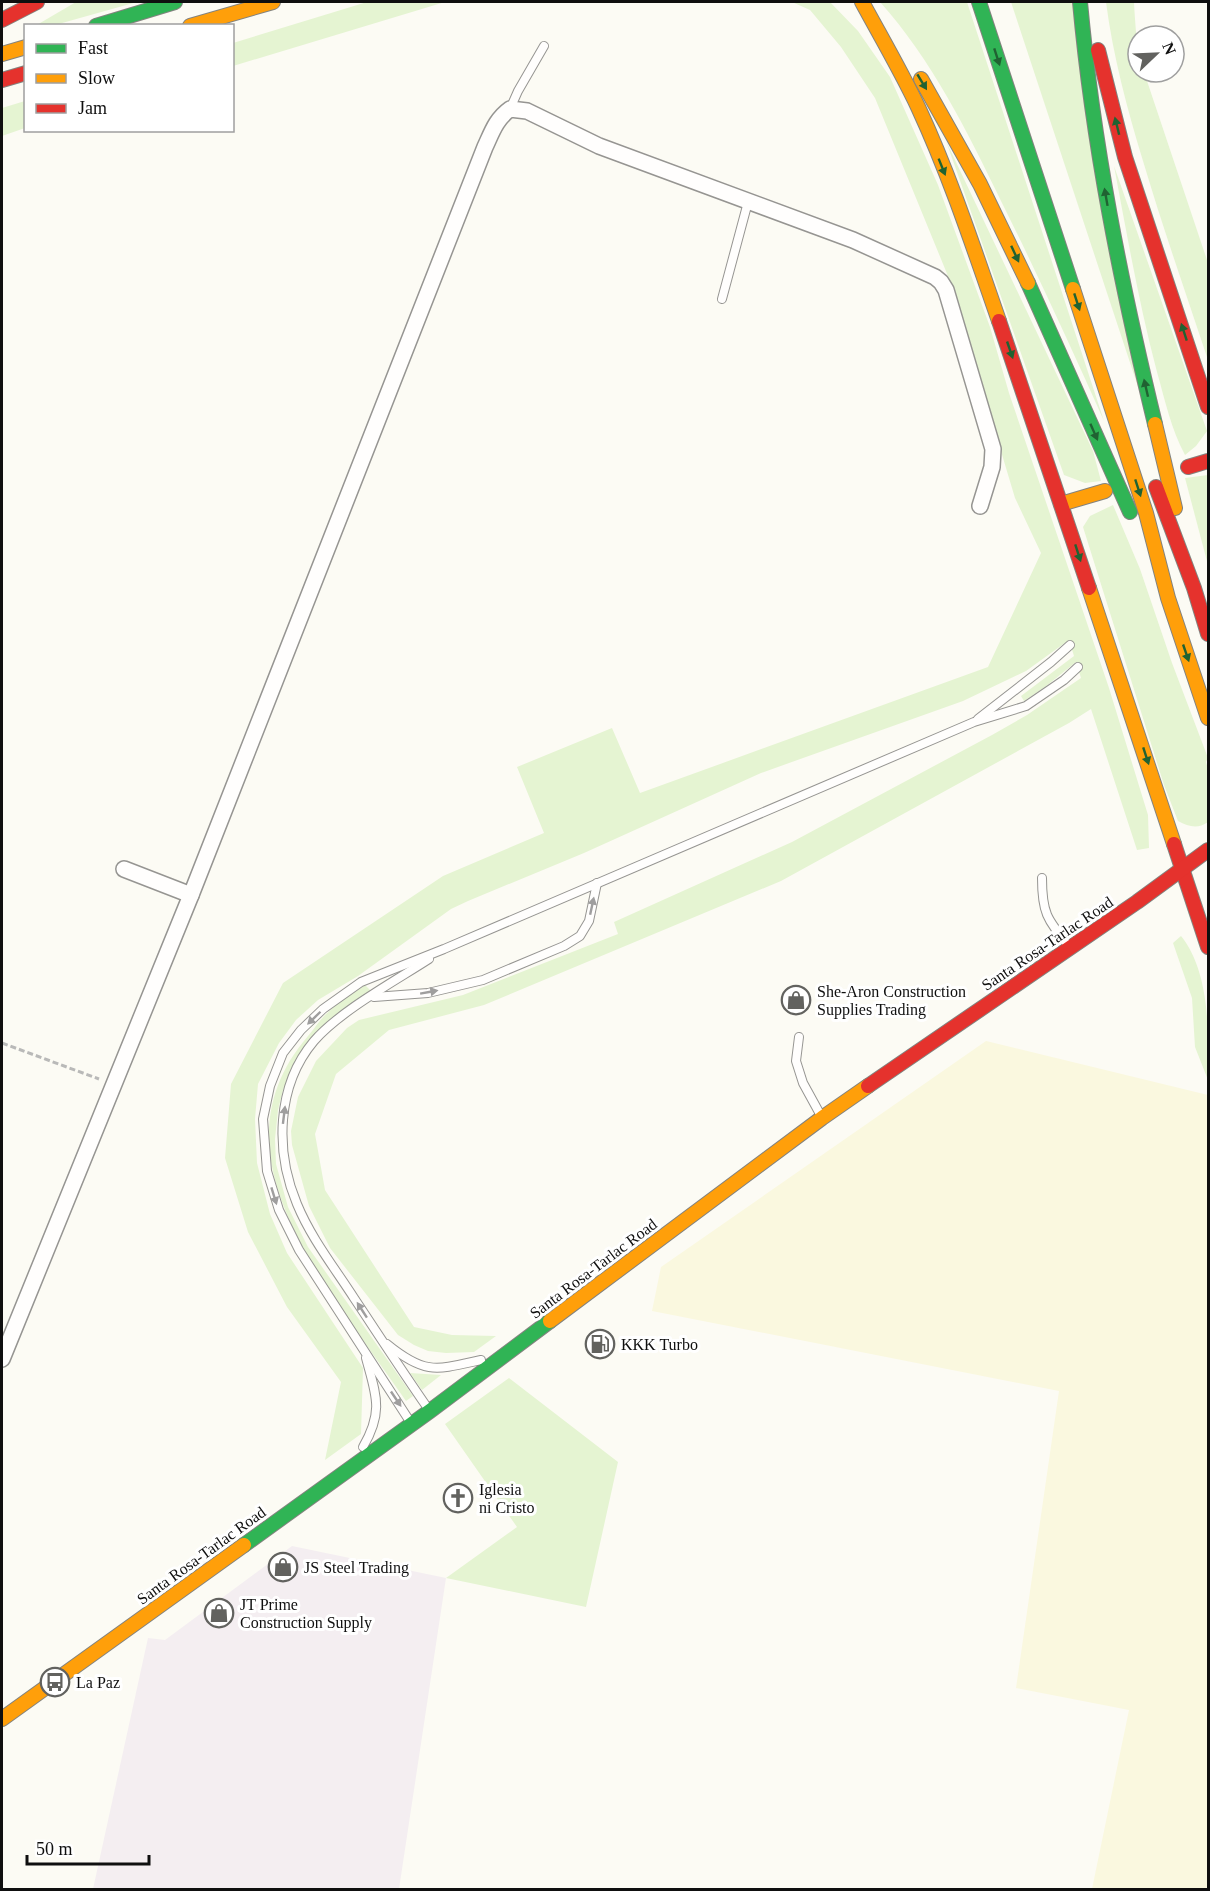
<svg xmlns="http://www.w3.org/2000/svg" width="1210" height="1891" viewBox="0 0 1210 1891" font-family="Georgia,serif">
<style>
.industrial{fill:#f4eef1}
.farmland{fill:#faf8df}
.green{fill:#e5f4d2}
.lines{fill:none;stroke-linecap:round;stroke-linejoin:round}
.lane-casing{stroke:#969592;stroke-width:10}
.street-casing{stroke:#969592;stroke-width:18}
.fast-casing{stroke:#83837f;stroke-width:16}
.slow-casing{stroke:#83837f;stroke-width:16}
.jam-casing{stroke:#83837f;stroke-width:16}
.path{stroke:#b9b9b8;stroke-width:3;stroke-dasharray:6 3;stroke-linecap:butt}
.lane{stroke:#fffefd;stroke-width:8}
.street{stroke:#fffefd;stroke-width:15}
.fast{stroke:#30b455;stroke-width:14}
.slow{stroke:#ff9f0a;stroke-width:14}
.jam{stroke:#e5322d;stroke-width:14}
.oneway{fill:#206232}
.oneway2{fill:#9f9e9e}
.labels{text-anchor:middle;stroke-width:6;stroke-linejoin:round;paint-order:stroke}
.street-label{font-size:16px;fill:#0f0f0f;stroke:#fff}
.poi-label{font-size:16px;fill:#0f0f0f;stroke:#fff;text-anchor:start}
</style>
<rect width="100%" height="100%" fill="#fcfbf4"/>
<path class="industrial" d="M 292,1546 L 446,1578 L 399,1889 L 93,1889 L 148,1638 L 165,1640 Z"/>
<path class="farmland" d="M 986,1041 L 1208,1095 L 1208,1889 L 1092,1889 L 1129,1710 L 1016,1688 L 1059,1391 L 652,1311 L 661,1267 Z"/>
<g class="green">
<path d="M 76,2 L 137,2 L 55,25 L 35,26 Z"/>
<path d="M 367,2 L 445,2 L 233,66 L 233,43 Z"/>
<path d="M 792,2 L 830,2 L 858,31 L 890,77 L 938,185 L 990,327 L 1009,393 L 1109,688 L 1148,815 L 1149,848 L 1137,850 L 1091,709 L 1069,723 L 781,881 L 484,1005 L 389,1030 L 336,1074 L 315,1134 L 325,1190 L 414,1327 L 452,1335 L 496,1336 L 474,1352 L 446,1353 L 428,1351 L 414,1345 L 398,1335 L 330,1248 L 309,1206 L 292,1145 L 291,1131 L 298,1097 L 316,1061 L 347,1028 L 359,1020 L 463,995 L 618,934 L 614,922 L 792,842 L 992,735 L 1027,715 L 1081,678 L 1076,662 L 1045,687 L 1024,701 L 1021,696 L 1074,656 L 1069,640 L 1026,671 L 963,701 L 761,773 L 584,853 L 468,901 L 451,909 L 358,976 L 318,1000 L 296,1020 L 279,1043 L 258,1084 L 255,1119 L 257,1163 L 270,1214 L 287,1253 L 363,1368 L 361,1434 L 325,1460 L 341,1382 L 287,1307 L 248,1232 L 225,1158 L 231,1084 L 283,983 L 443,876 L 544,833 L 517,767 L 612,728 L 640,793 L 988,667 L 1041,553 L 1015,498 L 950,281 L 875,98 L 841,47 L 810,10 Z"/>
<path d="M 880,2 L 967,2 L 1104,421 C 1071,347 1037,273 1001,201 C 967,131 932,60 880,2 Z"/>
<path d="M 1011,2 L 1076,2 L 1143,402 Z"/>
<path d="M 1106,2 L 1134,2 C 1135,25 1138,48 1138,72 L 1144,72 L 1208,263 L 1208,360 C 1186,294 1163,228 1143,161 C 1127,108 1113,56 1106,2 Z"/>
<path d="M 25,101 L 25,128 L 2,136 L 2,108 Z"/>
<path d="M 946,141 L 1093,451 L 1101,481 L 1085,483 L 1064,475 Z"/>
<path d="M 1114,166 L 1207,431 L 1196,446 L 1185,455 C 1171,429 1165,400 1157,372 C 1139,304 1127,235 1114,166 Z"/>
<path d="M 1208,475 L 1208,565 L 1185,478 Z"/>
<path d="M 1113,505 L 1140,569 L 1172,663 L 1208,758 L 1206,762 L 1208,769 L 1208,822 C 1198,829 1189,827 1178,821 L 1164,785 L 1083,527 L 1090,516 Z"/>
<path d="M 1181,936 C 1210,972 1209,1033 1208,1080 L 1195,1047 L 1192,998 L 1173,943 Z"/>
<path d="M 365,985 L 373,993 L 348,1008 L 295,1064 L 283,1090 L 278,1110 L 275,1139 L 276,1164 L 288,1207 L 308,1247 L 413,1396 L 406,1401 C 380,1364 353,1327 328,1289 C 276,1208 236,1120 308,1036 C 314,1029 319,1021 325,1015 C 337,1003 352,994 365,985 Z"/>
<path d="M 410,1373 L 441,1375 L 422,1390 Z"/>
<path d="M 509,1378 L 618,1462 L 586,1607 L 446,1578 L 517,1527 L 445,1424 Z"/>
</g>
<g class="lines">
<g class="lane-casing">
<g id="lane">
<path d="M 510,109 L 518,91 L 544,46"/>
<path d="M 722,299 L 748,202"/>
<path d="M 978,719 L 1051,662 L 1070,645"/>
<path d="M 1042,878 C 1042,913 1047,919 1068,945"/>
<path d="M 374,997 L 428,993 L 483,980 L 564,946 L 580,936 L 589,921 L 597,883"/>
<path d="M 799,1037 L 796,1061 L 803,1083 L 820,1114"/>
<path d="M 387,1344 C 425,1375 436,1370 481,1360"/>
<path d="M 427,1407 C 402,1371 378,1334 354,1298 C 334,1267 311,1238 297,1204 C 275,1152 276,1086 314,1041 C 340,1011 395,981 429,959"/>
<path d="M 409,1420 L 299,1250 L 279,1210 L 267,1171 L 263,1119 L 270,1086 L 283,1053 L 301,1030 L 323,1009 L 361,982 L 444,949 L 974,722 L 1026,706 L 1064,680 L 1078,667"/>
<path d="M 363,1447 C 384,1411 376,1395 366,1358"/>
</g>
</g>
<g class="street-casing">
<g id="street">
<path d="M 124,869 L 191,895"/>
<path d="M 2,1359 L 191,895 L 485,147 C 492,132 496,119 510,109 L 527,111 L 599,146 L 853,240 L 935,277 L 941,282 L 946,290 L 993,449 L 992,467 L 980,506"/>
</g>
</g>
<g class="fast-casing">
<g id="fast">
<path d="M 979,2 L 1073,289"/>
<path d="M 1080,2 C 1093,145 1121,284 1155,424"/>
<path d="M 96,26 L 175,2"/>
<path d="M 1028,283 L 1130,512"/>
<path d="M 244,1545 L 430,1411 L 550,1321"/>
</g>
</g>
<g class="slow-casing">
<g id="slow">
<path d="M 862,2 C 881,37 901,71 918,107 C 950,176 974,249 999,321"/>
<path d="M 190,26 L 273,2"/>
<path d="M 2,54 L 26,47"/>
<path d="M 921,79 L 980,184 L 1028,283"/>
<path d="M 1073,289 L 1146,513 L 1168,598 L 1208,718"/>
<path d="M 1155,424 L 1175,508"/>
<path d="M 1061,504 L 1105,491"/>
<path d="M 1089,588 L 1174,844"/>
<path d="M 550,1321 L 822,1118 L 868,1086"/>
<path d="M 2,1719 L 244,1545"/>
</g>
</g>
<g class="jam-casing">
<g id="jam">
<path d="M 2,20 L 37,2"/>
<path d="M 1098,50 L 1125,157 L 1208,407"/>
<path d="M 2,80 L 26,73"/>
<path d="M 999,321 L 1089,588"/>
<path d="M 1188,467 L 1208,461"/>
<path d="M 1156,487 L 1194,588 L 1208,634"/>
<path d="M 1174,844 L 1208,947"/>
<path d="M 868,1086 L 1137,902 L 1208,850"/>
</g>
</g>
<path class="path" d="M 2,1043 L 99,1079"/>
<use href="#lane" class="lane"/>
<use href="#street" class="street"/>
<use href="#fast" class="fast"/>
<use href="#slow" class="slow"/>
<use href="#jam" class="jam"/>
</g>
<defs><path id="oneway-solid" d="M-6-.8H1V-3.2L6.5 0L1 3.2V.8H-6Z" transform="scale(1.5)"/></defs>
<g class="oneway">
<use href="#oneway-solid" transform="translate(997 57) rotate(72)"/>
<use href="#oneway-solid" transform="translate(922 82) rotate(59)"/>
<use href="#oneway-solid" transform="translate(1117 126) rotate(-104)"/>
<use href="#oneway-solid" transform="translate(942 167) rotate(68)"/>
<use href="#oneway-solid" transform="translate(1106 197) rotate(-100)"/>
<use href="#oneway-solid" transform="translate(1015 254) rotate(65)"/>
<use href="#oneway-solid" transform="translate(1077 302) rotate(72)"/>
<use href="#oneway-solid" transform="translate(1184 332) rotate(-108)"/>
<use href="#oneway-solid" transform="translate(1010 350) rotate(71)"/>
<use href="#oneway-solid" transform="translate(1146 388) rotate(-103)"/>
<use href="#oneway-solid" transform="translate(1094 432) rotate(66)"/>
<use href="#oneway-solid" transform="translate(1138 488) rotate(72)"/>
<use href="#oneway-solid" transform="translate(1078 553) rotate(72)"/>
<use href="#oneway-solid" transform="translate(1186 653) rotate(71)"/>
<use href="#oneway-solid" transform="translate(1146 756) rotate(72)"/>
</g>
<g class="oneway2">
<use href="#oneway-solid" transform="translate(592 906) rotate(-78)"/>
<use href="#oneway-solid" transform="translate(429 992) rotate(-10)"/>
<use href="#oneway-solid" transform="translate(314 1018) rotate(136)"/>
<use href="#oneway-solid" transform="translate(284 1115) rotate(-83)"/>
<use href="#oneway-solid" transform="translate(274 1196) rotate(73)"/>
<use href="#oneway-solid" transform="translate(362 1310) rotate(-123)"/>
<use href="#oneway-solid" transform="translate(396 1399) rotate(56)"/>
</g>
<defs>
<g id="shop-ring" transform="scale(1.5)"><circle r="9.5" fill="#fff" stroke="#62625f" stroke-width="1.5"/><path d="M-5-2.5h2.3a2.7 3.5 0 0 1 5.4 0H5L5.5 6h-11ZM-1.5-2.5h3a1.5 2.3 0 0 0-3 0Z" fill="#62625f"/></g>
<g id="fuel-ring" transform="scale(1.5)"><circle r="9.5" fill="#fff" stroke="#62625f" stroke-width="1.5"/><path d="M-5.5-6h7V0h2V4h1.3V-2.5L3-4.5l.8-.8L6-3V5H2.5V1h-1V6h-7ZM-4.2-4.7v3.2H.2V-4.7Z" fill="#62625f"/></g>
<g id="church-ring" transform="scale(1.5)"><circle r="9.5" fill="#fff" stroke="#62625f" stroke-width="1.5"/><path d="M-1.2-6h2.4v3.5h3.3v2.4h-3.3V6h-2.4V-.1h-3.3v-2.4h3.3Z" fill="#62625f"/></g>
<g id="bus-ring" transform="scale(1.5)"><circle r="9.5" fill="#fff" stroke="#62625f" stroke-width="1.5"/><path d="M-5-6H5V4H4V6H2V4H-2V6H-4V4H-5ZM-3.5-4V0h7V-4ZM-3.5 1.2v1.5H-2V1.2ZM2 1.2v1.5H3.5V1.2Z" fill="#62625f"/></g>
</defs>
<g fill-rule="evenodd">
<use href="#shop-ring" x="796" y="1000"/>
<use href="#fuel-ring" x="600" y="1344"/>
<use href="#church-ring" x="458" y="1498"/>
<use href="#shop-ring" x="283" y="1567"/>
<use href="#shop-ring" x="219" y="1613"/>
<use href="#bus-ring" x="55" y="1682"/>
</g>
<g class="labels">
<g class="street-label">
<text transform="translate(1047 943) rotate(-34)" y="6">Santa Rosa-Tarlac Road</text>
<text transform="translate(593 1268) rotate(-37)" y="6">Santa Rosa-Tarlac Road</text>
<text transform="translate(201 1555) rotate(-36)" y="6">Santa Rosa-Tarlac Road</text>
</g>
<g class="poi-label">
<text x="817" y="997">She-Aron Construction<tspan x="817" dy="18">Supplies Trading</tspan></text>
<text x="621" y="1350">KKK Turbo</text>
<text x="479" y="1495">Iglesia<tspan x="479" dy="18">ni Cristo</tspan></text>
<text x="304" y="1573">JS Steel Trading</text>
<text x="240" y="1610">JT Prime<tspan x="240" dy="18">Construction Supply</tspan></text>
<text x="76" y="1688">La Paz</text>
</g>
</g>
<rect width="1210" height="1891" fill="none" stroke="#0f0f0f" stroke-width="6"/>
<rect x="24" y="24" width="210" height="108" fill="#ffffff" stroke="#9f9f9f" stroke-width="1.5"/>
<rect x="36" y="44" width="30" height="9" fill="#30b455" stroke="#9f9f9f" stroke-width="1.5"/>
<text x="78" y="54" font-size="18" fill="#0f0f0f">Fast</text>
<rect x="36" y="74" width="30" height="9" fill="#ff9f0a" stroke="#9f9f9f" stroke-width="1.5"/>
<text x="78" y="84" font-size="18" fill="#0f0f0f">Slow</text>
<rect x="36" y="104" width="30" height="9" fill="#e5322d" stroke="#9f9f9f" stroke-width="1.5"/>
<text x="78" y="114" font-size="18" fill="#0f0f0f">Jam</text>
<g transform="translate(1156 54) rotate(67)"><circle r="28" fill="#ffffff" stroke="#9f9f9f" stroke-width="1.5"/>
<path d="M0-4.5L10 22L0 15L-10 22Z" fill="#62625f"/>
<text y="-9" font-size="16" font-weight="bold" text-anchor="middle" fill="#0f0f0f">N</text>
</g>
<path d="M27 1855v9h122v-9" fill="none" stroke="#0f0f0f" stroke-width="3"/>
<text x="36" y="1855" font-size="18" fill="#0f0f0f" stroke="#ffffff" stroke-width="4.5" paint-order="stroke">50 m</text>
</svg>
